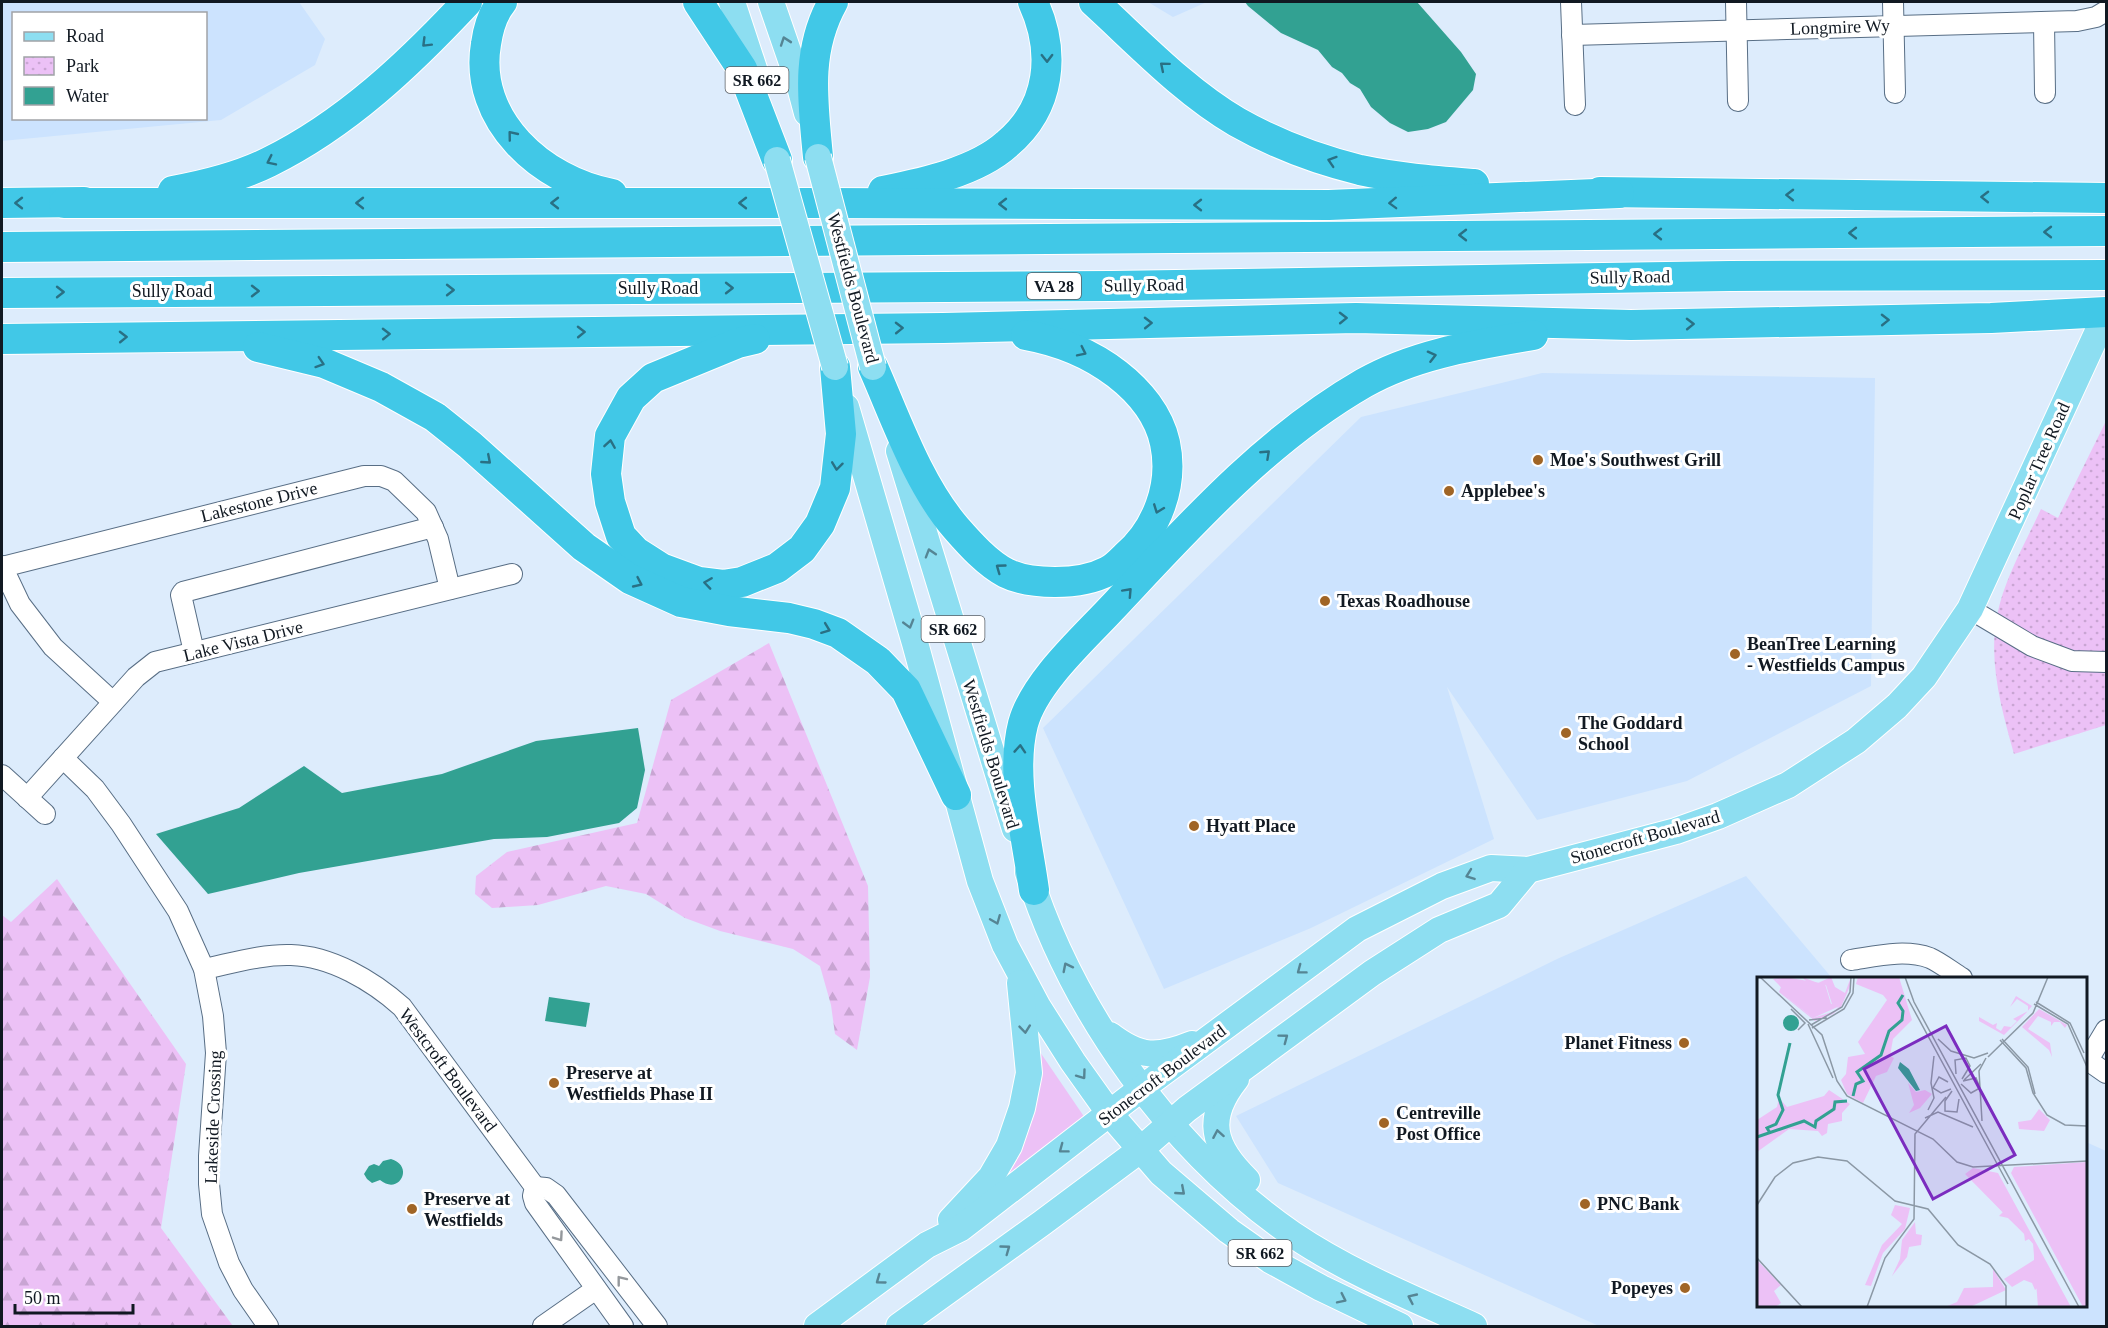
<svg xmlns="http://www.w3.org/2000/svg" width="2108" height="1328" viewBox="0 0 2108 1328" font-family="'Times New Roman',serif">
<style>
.built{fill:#cce3fe;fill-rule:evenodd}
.green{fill:#ecc1f6}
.forest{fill:url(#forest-firs)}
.park{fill:url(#park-dots)}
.water{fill:#32a192}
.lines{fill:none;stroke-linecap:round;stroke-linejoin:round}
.minor-casing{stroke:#586e85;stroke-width:22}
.major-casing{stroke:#fff;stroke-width:28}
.highway-casing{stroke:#fff;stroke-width:32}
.minor{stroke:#fff;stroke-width:20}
.major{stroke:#8ddef1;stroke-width:26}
.highway{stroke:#41c8e7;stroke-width:30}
.major-bridge-casing{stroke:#fff;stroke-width:28;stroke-linecap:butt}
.major-bridge{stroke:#8ddef1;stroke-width:26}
.oneway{stroke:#558594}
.oneway2{stroke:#297084}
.oneway3{stroke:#94989c}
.poi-dot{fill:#a06526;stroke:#fff;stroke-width:2}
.labels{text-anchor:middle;stroke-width:6;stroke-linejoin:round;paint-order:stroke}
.shield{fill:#fff;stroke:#585e64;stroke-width:1.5}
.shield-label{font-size:16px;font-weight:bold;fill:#111922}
.street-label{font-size:18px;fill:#111922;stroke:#fff}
.poi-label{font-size:18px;font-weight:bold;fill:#111922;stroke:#fff;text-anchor:start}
.inset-river{fill:none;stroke:#32a192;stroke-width:3}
.inset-road{fill:none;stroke:#8b98a5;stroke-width:1.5}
.view{fill:#7b2cbf;fill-opacity:0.15;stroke:#7b2cbf;stroke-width:3}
.inset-edge{fill:none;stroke:#111922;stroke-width:3}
</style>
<defs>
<pattern id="forest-firs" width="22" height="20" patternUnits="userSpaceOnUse" patternTransform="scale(1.5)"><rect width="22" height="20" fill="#ecc1f6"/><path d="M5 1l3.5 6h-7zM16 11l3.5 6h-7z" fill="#c9a5d3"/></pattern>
<pattern id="park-dots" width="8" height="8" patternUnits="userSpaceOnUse" patternTransform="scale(1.5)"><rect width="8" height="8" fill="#ecc1f6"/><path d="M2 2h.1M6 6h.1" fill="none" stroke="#c9a5d3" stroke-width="1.8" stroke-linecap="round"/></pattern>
</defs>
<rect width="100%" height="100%" fill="#ddecfc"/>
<g class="built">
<path d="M 2,2 L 299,2 L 325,39 L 315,65 L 221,120 L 2,141 ZM 14,14 L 206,14 L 206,118 L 14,118 Z"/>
<path d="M 1148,2 L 1207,2 L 1173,17 Z"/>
<path d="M 1542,373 L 1875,378 L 1871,686 L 1687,781 L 1537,820 L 1447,687 L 1494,839 L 1311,928 L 1164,989 L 1043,728 L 1361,417 Z"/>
<path d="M 1746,876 L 1832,978 L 1758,978 L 1758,1306 L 2086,1306 L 2086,1142 L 2106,1151 L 2106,1326 L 1599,1326 L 1278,1183 L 1236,1116 L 1557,959 Z"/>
</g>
<path class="green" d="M 1038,1049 L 1085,1118 L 994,1188 Z"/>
<g class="forest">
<path d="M 769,643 L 868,886 L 870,977 L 857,1050 L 835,1034 L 831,1005 L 820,966 L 793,949 L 720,931 L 685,918 L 646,894 L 606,886 L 538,905 L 492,908 L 475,894 L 476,876 L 507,852 L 637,823 L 671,700 Z"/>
<path d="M 57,879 L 186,1064 L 161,1228 L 233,1326 L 2,1326 L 2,915 L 11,922 Z"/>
</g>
<path class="park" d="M 2106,421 L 2106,725 L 2014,754 C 2002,711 1988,662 1997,617 C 2003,581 2026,542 2041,509 L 2058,518 Z"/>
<g class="water">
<path d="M 1245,2 L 1417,2 L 1461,52 L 1476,74 L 1473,90 L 1446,122 L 1428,129 L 1408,132 L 1390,123 L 1371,107 L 1360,89 L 1350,83 L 1342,73 L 1332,67 L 1318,50 L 1281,33 L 1248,6 Z"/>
<path d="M 638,728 L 645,770 L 637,808 L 619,823 L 547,837 L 494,839 L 299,873 L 208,894 L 156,834 L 239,808 L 304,766 L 342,793 L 442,774 L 536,741 Z"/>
<path d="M 549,997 L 590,1003 L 586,1027 L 545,1021 Z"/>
<path d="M 391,1159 C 415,1166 399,1196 380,1180 L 372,1183 L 367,1179 L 364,1174 L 369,1166 L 374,1164 L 379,1166 L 383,1161 Z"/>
</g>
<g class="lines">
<g class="minor-casing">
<g id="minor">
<path d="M 1571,2 L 1575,105"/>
<path d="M 1736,2 L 1738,101"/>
<path d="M 1893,2 L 1895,93"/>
<path d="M 2044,22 L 2045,93"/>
<path d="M 1572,35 L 2077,21 L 2096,17 L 2106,11"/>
<path d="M 2,566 L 20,604 L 53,647 L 113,702"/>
<path d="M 2,567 L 364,476 L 381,476 L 394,481 L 426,512 L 438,539 L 450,589"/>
<path d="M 1970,609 L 2032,646 L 2072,661 L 2106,662"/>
<path d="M 194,652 L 181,595 L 183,592 L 433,527"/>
<path d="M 63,758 L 95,789 L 121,824 L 178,911 L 204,969 L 213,1016 L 216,1053 L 209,1156 L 209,1184 L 212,1214 L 229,1263 L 243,1290 L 268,1326"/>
<path d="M 2,775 L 45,814"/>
<path d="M 27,798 L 136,677 L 155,662 L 512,574"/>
<path d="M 1851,960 C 1877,956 1905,949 1930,958 C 1941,963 1952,972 1962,978"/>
<path d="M 204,969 C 233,963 262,954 291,955 C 331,956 373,981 402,1007 L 535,1187 L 533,1196 L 535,1203 L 623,1326"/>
<path d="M 2086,1059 L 2106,1073"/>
<path d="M 2088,1060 L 2106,1030"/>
<path d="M 535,1187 L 546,1188 L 556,1195 L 657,1326"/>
<path d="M 543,1326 L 596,1289"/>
</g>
</g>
<g class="major-casing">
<g id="major">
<path d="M 732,2 L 758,81"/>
<path d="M 771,2 L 799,83 L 807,113"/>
<path d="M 846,407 L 915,643 L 980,881 L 1005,945 L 1038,1007 L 1073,1062 L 1110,1114 L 1161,1173 L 1229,1231 L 1270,1260 L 1321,1288 L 1400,1326"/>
<path d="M 899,451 L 1015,829"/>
<path d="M 1028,872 C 1072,1012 1171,1150 1292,1234 C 1348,1272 1412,1298 1474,1326"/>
<path d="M 1110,1035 C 1140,1058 1157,1058 1192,1044"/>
<path d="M 1236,1079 C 1205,1118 1212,1146 1247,1180"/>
<path d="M 951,1220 L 991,1177 L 1009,1146 L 1022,1108 L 1029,1073 L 1020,983"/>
<path d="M 817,1326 L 927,1245 L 961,1228 L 1142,1088 L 1357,929 L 1442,886 L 1491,868 L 1528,870 L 1676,831 L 1718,816 L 1788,785 L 1856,741 L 1897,706 L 1924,677 L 1970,609 L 2106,314"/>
<path d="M 899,1326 L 1042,1223 L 1140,1150 L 1187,1109 L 1372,973 L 1439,930 L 1499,905 L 1528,870"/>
</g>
</g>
<g class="highway-casing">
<g id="highway">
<path d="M 502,2 C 493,13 488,30 486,44 C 473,120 542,181 612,194"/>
<path d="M 698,2 L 742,69 L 777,160"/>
<path d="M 1094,2 C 1139,43 1184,91 1237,122 C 1274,143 1319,160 1360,170 C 1397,178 1437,181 1474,184"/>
<path d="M 818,157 C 813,102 805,52 833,2"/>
<path d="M 173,191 C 206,185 239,177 269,162 C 346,124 409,64 467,2"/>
<path d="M 883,191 C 922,183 976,172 1007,144 C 1051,107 1056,52 1033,2"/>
<path d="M 1600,192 L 2106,198"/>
<path d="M 2,203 L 84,202"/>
<path d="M 64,203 L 822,203 L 1329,205 L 1619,193"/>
<path d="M 2,247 L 2106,231"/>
<path d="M 2,293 L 1112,286 L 1730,276 L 2106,275"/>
<path d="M 2,339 L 943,328 L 1356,318 L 1631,325 L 1991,318 L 2106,312"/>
<path d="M 755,339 L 738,343 L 653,378 L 631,398 L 610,436 L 606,474 L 610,502 L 621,536 L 636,552 L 661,568 L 699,582 L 723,585 L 742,582 L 777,568 L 802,549 L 820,524 L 835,488 L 841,434 L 835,367"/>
<path d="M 258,347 L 324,363 L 381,387 L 435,417 L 470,445 L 584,547 L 630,579 L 681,602 L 729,611 L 789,618 L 814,624 L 838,633 L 878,661 L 906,690 L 956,795"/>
<path d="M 873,367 C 896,419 918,484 956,528 C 970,544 987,563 1006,573 C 1020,580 1039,582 1055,582 C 1073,582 1091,580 1108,571 C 1114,568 1120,562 1125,557 C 1157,530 1174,485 1165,443 C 1159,415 1139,391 1117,374 C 1091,354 1059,341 1026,335"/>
<path d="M 1034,890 C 1027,838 1010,775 1023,724 C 1034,683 1082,640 1111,609 C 1188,527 1265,440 1364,383 C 1415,354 1475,345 1533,335"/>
</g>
</g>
<use href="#minor" class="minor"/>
<use href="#major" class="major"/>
<use href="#highway" class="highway"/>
<g class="major-bridge-casing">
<g id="major-bridge">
<path d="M 818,157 L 873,367"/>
<path d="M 777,160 L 835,367"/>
</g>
</g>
<use href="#major-bridge" class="major-bridge"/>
</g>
<defs><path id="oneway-chevron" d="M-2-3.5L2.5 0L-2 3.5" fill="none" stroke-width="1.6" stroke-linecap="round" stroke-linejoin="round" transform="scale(1.5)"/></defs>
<g class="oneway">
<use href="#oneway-chevron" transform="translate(785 41) rotate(-109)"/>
<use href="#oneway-chevron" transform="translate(930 553) rotate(-107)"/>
<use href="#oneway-chevron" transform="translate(909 624) rotate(74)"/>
<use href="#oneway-chevron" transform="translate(1470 875) rotate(160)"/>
<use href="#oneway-chevron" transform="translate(996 920) rotate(68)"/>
<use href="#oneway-chevron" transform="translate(1067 967) rotate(-117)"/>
<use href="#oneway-chevron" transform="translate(1301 970) rotate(143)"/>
<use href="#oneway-chevron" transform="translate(1025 1029) rotate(84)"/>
<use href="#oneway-chevron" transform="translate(1284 1038) rotate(-37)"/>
<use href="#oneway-chevron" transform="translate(1082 1075) rotate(54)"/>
<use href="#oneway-chevron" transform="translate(1218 1134) rotate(-100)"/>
<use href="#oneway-chevron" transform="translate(1063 1149) rotate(143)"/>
<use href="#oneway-chevron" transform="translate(1181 1191) rotate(41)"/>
<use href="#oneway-chevron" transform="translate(1006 1249) rotate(-36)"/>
<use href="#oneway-chevron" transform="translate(880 1280) rotate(144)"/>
<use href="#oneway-chevron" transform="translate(1412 1298) rotate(-155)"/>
<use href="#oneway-chevron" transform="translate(1342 1299) rotate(26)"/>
</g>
<g class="oneway2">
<use href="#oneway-chevron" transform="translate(426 43) rotate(135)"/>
<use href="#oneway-chevron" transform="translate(1047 58) rotate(89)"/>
<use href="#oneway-chevron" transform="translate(1164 66) rotate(-140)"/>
<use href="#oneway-chevron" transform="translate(512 135) rotate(-129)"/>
<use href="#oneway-chevron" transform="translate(271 161) rotate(154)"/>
<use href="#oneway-chevron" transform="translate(1332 161) rotate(-162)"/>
<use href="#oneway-chevron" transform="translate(1790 195) rotate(-179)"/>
<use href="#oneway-chevron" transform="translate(1985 197) rotate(-179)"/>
<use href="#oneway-chevron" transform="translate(19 203) rotate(-180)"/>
<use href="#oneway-chevron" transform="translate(360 203) rotate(180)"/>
<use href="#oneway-chevron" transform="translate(555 203) rotate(180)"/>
<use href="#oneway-chevron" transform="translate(743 203) rotate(180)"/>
<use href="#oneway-chevron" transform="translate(1393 203) rotate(178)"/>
<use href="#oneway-chevron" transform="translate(1003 204) rotate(-180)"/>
<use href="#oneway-chevron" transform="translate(1198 205) rotate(-180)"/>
<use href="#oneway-chevron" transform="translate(2048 232) rotate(180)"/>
<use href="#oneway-chevron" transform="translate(1853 233) rotate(180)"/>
<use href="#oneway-chevron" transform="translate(1658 234) rotate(180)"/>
<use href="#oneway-chevron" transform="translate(1463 235) rotate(180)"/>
<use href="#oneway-chevron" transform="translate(729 288)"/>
<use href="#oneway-chevron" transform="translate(450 290)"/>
<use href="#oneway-chevron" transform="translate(255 291)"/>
<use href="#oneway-chevron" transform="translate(60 292)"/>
<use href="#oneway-chevron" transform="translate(1343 318) rotate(-1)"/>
<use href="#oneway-chevron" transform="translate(1885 320) rotate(-1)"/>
<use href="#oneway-chevron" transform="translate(1148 323) rotate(-1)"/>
<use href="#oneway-chevron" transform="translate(1690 324) rotate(-1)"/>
<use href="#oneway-chevron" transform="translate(899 328) rotate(-1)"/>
<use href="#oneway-chevron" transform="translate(581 332) rotate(-1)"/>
<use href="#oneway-chevron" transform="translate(386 334) rotate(-1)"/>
<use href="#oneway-chevron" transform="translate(123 337) rotate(-1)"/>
<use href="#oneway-chevron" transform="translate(1082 352) rotate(26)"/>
<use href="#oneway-chevron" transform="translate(1432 356) rotate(-14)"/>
<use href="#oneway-chevron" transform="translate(320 363) rotate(18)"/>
<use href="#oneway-chevron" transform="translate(610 444) rotate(-81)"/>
<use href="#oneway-chevron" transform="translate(1266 454) rotate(-43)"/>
<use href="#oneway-chevron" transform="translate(487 460) rotate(41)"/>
<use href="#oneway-chevron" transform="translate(837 466) rotate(97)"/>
<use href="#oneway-chevron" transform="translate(1158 509) rotate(111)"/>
<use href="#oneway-chevron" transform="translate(1000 568) rotate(-144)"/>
<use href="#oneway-chevron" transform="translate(638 583) rotate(25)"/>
<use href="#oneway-chevron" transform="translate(708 583) rotate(-172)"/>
<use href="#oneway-chevron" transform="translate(1128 592) rotate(-47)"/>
<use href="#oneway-chevron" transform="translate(826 629) rotate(21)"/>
<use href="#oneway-chevron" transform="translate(1020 749) rotate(-86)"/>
</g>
<g class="oneway3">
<use href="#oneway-chevron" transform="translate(559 1237) rotate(55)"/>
<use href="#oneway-chevron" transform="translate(621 1280) rotate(-128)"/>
</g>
<g class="poi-dot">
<circle cx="1538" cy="460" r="6"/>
<circle cx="1449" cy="491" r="6"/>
<circle cx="1325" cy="601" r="6"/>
<circle cx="1735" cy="654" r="6"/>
<circle cx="1566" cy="733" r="6"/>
<circle cx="1194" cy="826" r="6"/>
<circle cx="1684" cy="1043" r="6"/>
<circle cx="554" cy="1083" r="6"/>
<circle cx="1384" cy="1123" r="6"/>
<circle cx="1585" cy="1204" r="6"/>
<circle cx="412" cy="1209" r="6"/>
<circle cx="1685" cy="1288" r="6"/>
</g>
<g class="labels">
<g class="shield">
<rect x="725.5" y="67" width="63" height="26" rx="4.5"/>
<rect x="1027" y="273" width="54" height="26" rx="4.5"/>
<rect x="921.5" y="616" width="63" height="26" rx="4.5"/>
<rect x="1228.5" y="1240" width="63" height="26" rx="4.5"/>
</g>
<g class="shield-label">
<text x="757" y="86">SR 662</text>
<text x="1054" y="292">VA 28</text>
<text x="953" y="635">SR 662</text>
<text x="1260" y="1259">SR 662</text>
</g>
<g class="street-label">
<text transform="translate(1840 27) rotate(-2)" y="6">Longmire Wy</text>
<text transform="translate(1630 277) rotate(-1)" y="6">Sully Road</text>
<text transform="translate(1144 285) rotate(-1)" y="6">Sully Road</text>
<text x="658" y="294">Sully Road</text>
<text transform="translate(853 288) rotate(75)" y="6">Westfields Boulevard</text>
<text x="172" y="297">Sully Road</text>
<text transform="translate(2039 461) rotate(-66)" y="6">Poplar Tree Road</text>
<text transform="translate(259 502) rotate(-14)" y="6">Lakestone Drive</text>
<text transform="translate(243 641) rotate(-14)" y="6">Lake Vista Drive</text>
<text transform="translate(991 754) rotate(73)" y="6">Westfields Boulevard</text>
<text transform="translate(1645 837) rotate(-16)" y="6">Stonecroft Boulevard</text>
<text transform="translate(448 1070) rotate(53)" y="6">Westcroft Boulevard</text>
<text transform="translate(1162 1075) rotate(-37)" y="6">Stonecroft Boulevard</text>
<text transform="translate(213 1117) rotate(-88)" y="6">Lakeside Crossing</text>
</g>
<g class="poi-label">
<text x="1550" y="466">Moe's Southwest Grill</text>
<text x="1461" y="497">Applebee's</text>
<text x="1337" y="607">Texas Roadhouse</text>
<text x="1747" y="650">BeanTree Learning<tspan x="1747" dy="21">- Westfields Campus</tspan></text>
<text x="1578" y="729">The Goddard<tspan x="1578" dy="21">School</tspan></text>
<text x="1206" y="832">Hyatt Place</text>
<text x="1672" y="1049" text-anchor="end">Planet Fitness</text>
<text x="566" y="1079">Preserve at<tspan x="566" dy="21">Westfields Phase II</tspan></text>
<text x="1396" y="1119">Centreville<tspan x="1396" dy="21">Post Office</tspan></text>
<text x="424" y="1205">Preserve at<tspan x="424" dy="21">Westfields</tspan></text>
<text x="1597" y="1210">PNC Bank</text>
<text x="1673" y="1294" text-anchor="end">Popeyes</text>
</g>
</g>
<g transform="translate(1757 977)">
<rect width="330" height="330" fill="#ddecfc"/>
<path d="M 28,0 L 19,3 L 25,9 L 32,22 L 56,41 L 78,34 L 85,25 L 75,27 L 69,8 L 51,6 L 45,0 L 61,6 L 74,0 L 78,10 L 88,16 L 94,0 L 93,9 L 84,30 L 76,37 L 58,44 L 22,15 L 24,10 L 16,2 ZM 259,19 L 275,29 L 269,36 L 247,58 L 222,44 L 222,40 L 236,48 L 240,46 L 239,51 L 244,54 L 247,49 L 254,50 L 260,44 L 256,42 L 271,34 L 271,29 L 260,22 L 253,30 ZM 282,32 L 310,48 L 308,51 L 303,45 L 297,45 L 294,49 L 294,45 L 281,39 L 271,52 L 293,66 L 295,80 L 292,73 L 265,50 ZM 0,283 L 24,308 L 17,314 L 24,326 L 18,330 L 0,330 Z" fill="#ecc1f6"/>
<path d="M 28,0 L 68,7 L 74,27 L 85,24 L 85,28 L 56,41 L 32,22 L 19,3 ZM 101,0 L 142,0 L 155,43 L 136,62 L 133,79 L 137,81 L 130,95 L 119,99 L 106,126 L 90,117 L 84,103 L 89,97 L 91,80 L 108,77 L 101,65 L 130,23 L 126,18 L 99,7 ZM 151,106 L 159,115 L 168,113 L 175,117 L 163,131 L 152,136 L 157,128 ZM 240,209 L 278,266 L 283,309 L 278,313 L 275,306 L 267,303 L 255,310 L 247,302 L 277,283 L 277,268 L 272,262 L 268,264 L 267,256 L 251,241 L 242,239 L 246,235 L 223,211 ZM 138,228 L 153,231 L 148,252 L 126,276 L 114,309 L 108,308 L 125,268 L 145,247 L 134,238 ZM 158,245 L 159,257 L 165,258 L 164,268 L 152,270 L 150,280 L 135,299 L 143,282 L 145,263 ZM 236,292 L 249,313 L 213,330 L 188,330 L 200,325 L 207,311 L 236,310 Z" fill="#ecc1f6"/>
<path d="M 72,113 L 93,127 L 85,136 L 85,144 L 71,147 L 70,156 L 65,159 L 61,154 L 32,152 L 0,175 L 0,143 L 20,130 L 22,121 L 30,130 L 67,119 ZM 282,132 L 293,143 L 287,154 L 262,152 L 261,145 L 274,143 ZM 330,185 L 330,330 L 326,330 L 254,196 L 257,190 ZM 216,191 L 241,196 L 314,330 L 281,330 L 276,266 L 208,197 Z" fill="#ecc1f6"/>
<path d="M26 46a8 8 0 1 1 16 0a8 8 0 1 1-16 0ZM 143,85 L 152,92 L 163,113 L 159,114 L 141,91 Z" fill="#32a192"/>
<path class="inset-river" d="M 96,119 L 99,107 L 106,104 L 100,95 L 124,78 L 132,54 L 145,43 L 146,34 L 141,26 L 146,18M 13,156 L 10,151 L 19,147 L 26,133 L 21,118 L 33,66M 0,160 L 47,144 L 58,150 L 59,144 L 77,132 L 78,125 L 90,124"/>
<path class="inset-road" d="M 3,0 L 65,58 L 80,104 L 90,119 L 176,162 L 200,185 L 216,190 L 330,184M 148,0 L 157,25 L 322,330M 151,22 L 251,207M 279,25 L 313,46 L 327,76M 277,27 L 311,47 L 330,90M 34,32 L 48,46 L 41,53M 52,43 L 70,41M 51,47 L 76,101M 54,48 L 85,30 L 93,15 L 94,0M 55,51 L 87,32 L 96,16 L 97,0M 181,62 L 194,74 L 217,81 L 231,76M 245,62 L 271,90 L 278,117M 243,63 L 269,91 L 276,116 L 290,138 L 308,148 L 330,149M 231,80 L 276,36 L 291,0M 199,97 L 198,83 L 209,81 L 213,89 L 205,102M 207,103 L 224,87M 191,105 L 182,100 L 176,111 L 184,116 L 194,112M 204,107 L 214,116 L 223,111 L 219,101 L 206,104M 195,114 L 188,124 L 188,134 L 200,135 L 202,122M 171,133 L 177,121 L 174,106 L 177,79M 168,141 L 181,135 L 216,150M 225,144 L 222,94 L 229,81M 0,228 L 18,200 L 36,186 L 61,180 L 90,184 L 138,224 L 171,232 L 201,268 L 233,287 L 249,309 L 249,330M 0,281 L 45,330M 110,330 L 128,281 L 157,242 L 158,157 L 189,120"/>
<path class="view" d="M 189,49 L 258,178 L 176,222 L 107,92 Z"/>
<rect width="330" height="330" class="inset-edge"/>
</g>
<rect width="2108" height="1328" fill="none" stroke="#111922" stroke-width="6"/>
<rect x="12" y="12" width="195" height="108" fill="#ffffff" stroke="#a0a3a7" stroke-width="1.5"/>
<rect x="24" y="32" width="30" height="9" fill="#8ddef1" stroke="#a0a3a7" stroke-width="1.5"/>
<text x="66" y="42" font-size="18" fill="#111922">Road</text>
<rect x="24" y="57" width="30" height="18" fill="url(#park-dots)" stroke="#a0a3a7" stroke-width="1.5"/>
<text x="66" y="72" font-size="18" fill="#111922">Park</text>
<rect x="24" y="87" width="30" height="18" fill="#32a192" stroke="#a0a3a7" stroke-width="1.5"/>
<text x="66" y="102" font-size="18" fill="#111922">Water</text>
<path d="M15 1304v9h118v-9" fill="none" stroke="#111922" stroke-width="3"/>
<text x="24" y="1304" font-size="18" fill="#111922" stroke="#ffffff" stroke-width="4.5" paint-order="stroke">50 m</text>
</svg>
